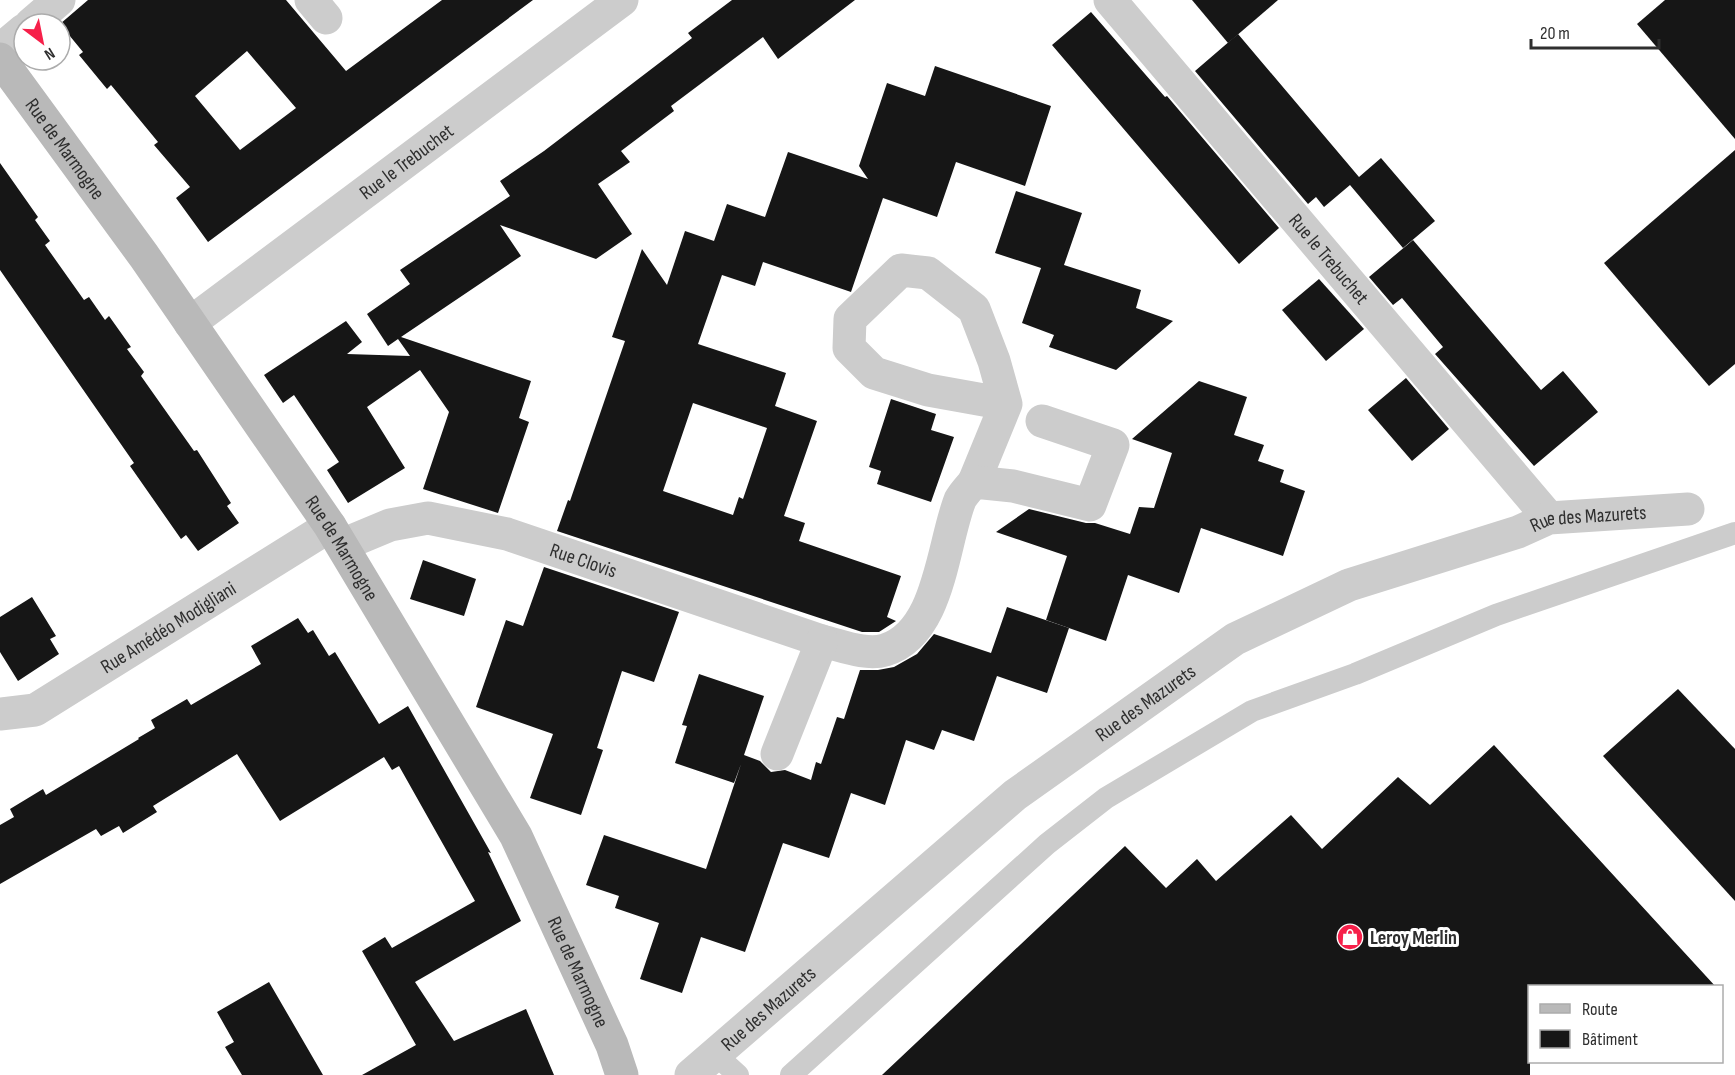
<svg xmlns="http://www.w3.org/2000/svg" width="1735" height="1075" viewBox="0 0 1735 1075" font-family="'Sofia Sans Condensed',sans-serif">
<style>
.building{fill:#161616;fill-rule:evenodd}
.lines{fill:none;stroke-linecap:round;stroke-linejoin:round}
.lane{stroke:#ccc;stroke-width:22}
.street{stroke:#ccc;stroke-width:33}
.secondary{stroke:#b9b9b9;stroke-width:33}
.labels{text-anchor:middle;stroke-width:6;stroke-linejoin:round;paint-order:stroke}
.street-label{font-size:20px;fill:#2f2f2f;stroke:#fff}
.poi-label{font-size:20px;font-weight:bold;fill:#2f2f2f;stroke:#fff;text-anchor:start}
</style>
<rect width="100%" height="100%" fill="#fff"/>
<g class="building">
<path d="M 88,0 L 286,0 L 346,71 L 442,0 L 533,0 L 208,242 L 176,198 L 190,187 L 154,145 L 158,142 L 111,85 L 107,89 L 79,55 L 83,52 L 60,24 ZM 247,51 L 296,108 L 240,150 L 195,96 Z"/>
<path d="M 732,0 L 855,0 L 778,59 L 763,37 L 671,106 L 674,111 L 621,151 L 630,162 L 598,184 L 632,234 L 596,259 L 500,225 L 521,256 L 401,337 L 531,381 L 519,418 L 529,422 L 498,513 L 423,489 L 449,412 L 420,370 L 367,407 L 405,468 L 348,503 L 327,470 L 339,462 L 294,395 L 283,403 L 264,375 L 346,321 L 362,342 L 347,354 L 410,356 L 398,339 L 388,346 L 367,314 L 410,284 L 400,270 L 510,196 L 500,181 L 544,151 L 692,38 L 688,33 Z"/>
<path d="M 1192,0 L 1278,0 L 1228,43 Z"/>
<path d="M 1665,0 L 1735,0 L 1735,139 L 1637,24 Z"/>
<path d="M 1091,12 L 1165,97 L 1167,96 L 1279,228 L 1239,264 L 1052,45 Z"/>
<path d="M 1238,34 L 1359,177 L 1381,158 L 1435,221 L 1403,248 L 1350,185 L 1324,207 L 1316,197 L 1308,204 L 1195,71 Z"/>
<path d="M 935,66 L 1051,106 L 1025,186 L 956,162 L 937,217 L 883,198 L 851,292 L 763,262 L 755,286 L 722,275 L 698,344 L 786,373 L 775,406 L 817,421 L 784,516 L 805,523 L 799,541 L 901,576 L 887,617 L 896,621 L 879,632 L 862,632 L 557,531 L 568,500 L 570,501 L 625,341 L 612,337 L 642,249 L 667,285 L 685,231 L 714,241 L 727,204 L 765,217 L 788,152 L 868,179 L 859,166 L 887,83 L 925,96 ZM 693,403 L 767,428 L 743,499 L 739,497 L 733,515 L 663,491 Z"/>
<path d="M 1735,150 L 1735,364 L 1709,386 L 1604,263 Z"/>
<path d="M 0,163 L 38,217 L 35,220 L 50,241 L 45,245 L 84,300 L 89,297 L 105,320 L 109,316 L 131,347 L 127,349 L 144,372 L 141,376 L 194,451 L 197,450 L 231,503 L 227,506 L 239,523 L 198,551 L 186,535 L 181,539 L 130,466 L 134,463 L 0,270 Z"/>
<path d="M 1016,191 L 1082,213 L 1064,265 L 1141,290 L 1136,308 L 1173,321 L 1116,370 L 1049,347 L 1054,335 L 1022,323 L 1041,268 L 995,253 Z"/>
<path d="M 1413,240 L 1541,390 L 1563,371 L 1598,412 L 1534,466 L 1435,354 L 1443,347 L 1402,298 L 1393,305 L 1369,277 Z"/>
<path d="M 1319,279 L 1364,329 L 1326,361 L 1282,310 Z"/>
<path d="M 1406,378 L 1449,429 L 1412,461 L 1368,410 Z"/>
<path d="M 1199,381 L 1247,397 L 1234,435 L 1264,445 L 1258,461 L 1284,470 L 1280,482 L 1305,491 L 1283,556 L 1201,528 L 1179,593 L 1128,575 L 1106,641 L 1046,620 L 1067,556 L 996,532 L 1029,509 L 1086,523 L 1095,523 L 1130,534 L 1139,507 L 1154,508 L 1172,453 L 1132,439 Z"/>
<path d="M 891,399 L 936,414 L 931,430 L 954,437 L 931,502 L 877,484 L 881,471 L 869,467 Z"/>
<path d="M 423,560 L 476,579 L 464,616 L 410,599 Z"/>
<path d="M 544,567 L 679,612 L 654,682 L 622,671 L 597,748 L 603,750 L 581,815 L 530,798 L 553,734 L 476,707 L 506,620 L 523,626 Z"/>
<path d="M 32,597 L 56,636 L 50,639 L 59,654 L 18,681 L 0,652 L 0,617 Z"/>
<path d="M 1007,607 L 1069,628 L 1047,693 L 997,676 L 974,741 L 942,730 L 934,750 L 906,740 L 885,805 L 851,793 L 829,858 L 783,843 L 745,952 L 701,937 L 682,993 L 640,979 L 659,923 L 615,908 L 619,896 L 586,885 L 604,835 L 706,869 L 741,764 L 734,783 L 675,763 L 687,726 L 682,725 L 699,674 L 764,696 L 744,755 L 760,761 L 771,772 L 785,770 L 811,780 L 816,762 L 821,764 L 837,717 L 844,719 L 860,670 L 878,670 L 894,667 L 917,654 L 934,634 L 991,653 Z"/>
<path d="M 298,618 L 308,633 L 313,630 L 329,656 L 335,652 L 379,724 L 408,706 L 491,853 L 488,852 L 521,921 L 415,982 L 454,1041 L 526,1009 L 554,1075 L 362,1075 L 416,1045 L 362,951 L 385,937 L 392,948 L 475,901 L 399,766 L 392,770 L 384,757 L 280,821 L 237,754 L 153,806 L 157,812 L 123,833 L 119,826 L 101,836 L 96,829 L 0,884 L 0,825 L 14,817 L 10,809 L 43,789 L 46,795 L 139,739 L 138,738 L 155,728 L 151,720 L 187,699 L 191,705 L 261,664 L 251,646 Z"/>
<path d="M 1678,689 L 1735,749 L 1735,901 L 1603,756 Z"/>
<path d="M 1494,745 L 1716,987 L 1530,987 L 1530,1075 L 882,1075 L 1125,846 L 1166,888 L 1197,859 L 1216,881 L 1291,815 L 1322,849 L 1398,777 L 1430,805 Z"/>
<path d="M 269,982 L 323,1075 L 242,1075 L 225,1047 L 234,1042 L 217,1012 Z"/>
</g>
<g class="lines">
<g class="lane">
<path d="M 715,1054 L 738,1075"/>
<path d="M 791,1075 L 1047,844 L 1106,798 L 1252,711 L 1355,674 L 1496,615 L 1735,533"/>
</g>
<g class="street">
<path d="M 311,0 L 326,18"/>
<path id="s1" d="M 1110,0 L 1549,518"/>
<path d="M 31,24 L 59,0"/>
<path d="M 0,50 L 24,30"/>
<path id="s2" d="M 190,323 L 622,0"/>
<path d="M 974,482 L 1006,404 L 928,390 L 874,373 L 849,348 L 850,319 L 901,270 L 928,273 L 974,309 L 994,361 L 1006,404"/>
<path id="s3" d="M 342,545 L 390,525 L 428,518 L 507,534 L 822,641 C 840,645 866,656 885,650 C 940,633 942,546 960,500 C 963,494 969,488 974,482 L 1013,486 L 1090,505 L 1113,445 L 1042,421"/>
<path id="s4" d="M 0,714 L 35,710 L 330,526"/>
<path d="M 777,754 L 822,641"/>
<path id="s5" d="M 691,1075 L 1015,795 L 1235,639 L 1349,585 L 1518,532 L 1549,518 L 1688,509"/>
</g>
<path class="secondary" id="s6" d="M 0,59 L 144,256 L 330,526 L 516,836 L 612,1045 L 622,1075"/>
</g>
<defs>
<g id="shop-disc" transform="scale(1.35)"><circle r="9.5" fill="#f6204a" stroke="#fff"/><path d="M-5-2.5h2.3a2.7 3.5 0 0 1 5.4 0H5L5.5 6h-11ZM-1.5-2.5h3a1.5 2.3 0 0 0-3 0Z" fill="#fff"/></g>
</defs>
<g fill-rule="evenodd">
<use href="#shop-disc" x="1350" y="937"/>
</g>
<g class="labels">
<g class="street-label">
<text dy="7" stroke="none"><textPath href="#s6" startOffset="111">Rue de Marmogne</textPath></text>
<text dy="7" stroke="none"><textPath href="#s2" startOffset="270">Rue le Trebuchet</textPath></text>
<text dy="7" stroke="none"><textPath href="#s1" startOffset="339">Rue le Trebuchet</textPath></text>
<text dy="7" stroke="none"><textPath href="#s5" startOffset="1074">Rue des Mazurets</textPath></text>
<text dy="7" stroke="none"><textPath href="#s6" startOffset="597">Rue de Marmogne</textPath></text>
<text dy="7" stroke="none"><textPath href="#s3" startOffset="252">Rue Clovis</textPath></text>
<text dy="7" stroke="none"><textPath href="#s4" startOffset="192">Rue Amédéo Modigliani</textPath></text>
<text dy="7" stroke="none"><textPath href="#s5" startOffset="588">Rue des Mazurets</textPath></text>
<text dy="7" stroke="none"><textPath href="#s6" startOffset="1083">Rue de Marmogne</textPath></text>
<text dy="7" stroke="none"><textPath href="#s5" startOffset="102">Rue des Mazurets</textPath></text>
</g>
<g class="poi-label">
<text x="1370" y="944">Leroy Merlin</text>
</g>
</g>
<rect x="1528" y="985" width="195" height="78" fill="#ffffff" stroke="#acacac" stroke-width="1.5"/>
<rect x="1540" y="1004" width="30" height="9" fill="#b9b9b9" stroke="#acacac" stroke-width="1.5"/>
<text x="1582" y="1015" font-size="18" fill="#2f2f2f">Route</text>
<rect x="1540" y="1030" width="30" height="18" fill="#161616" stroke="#acacac" stroke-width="1.5"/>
<text x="1582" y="1045" font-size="18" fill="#2f2f2f">Bâtiment</text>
<g transform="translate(42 42) rotate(148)"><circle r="28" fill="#ffffff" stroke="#acacac" stroke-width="1.5"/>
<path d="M0-4.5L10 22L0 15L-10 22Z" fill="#f6204a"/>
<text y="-9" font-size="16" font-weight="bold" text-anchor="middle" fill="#2f2f2f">N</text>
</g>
<path d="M1531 39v9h128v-9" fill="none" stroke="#2f2f2f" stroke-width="3"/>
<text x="1540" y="39" font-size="18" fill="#2f2f2f" stroke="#ffffff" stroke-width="4.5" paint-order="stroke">20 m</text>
</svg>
